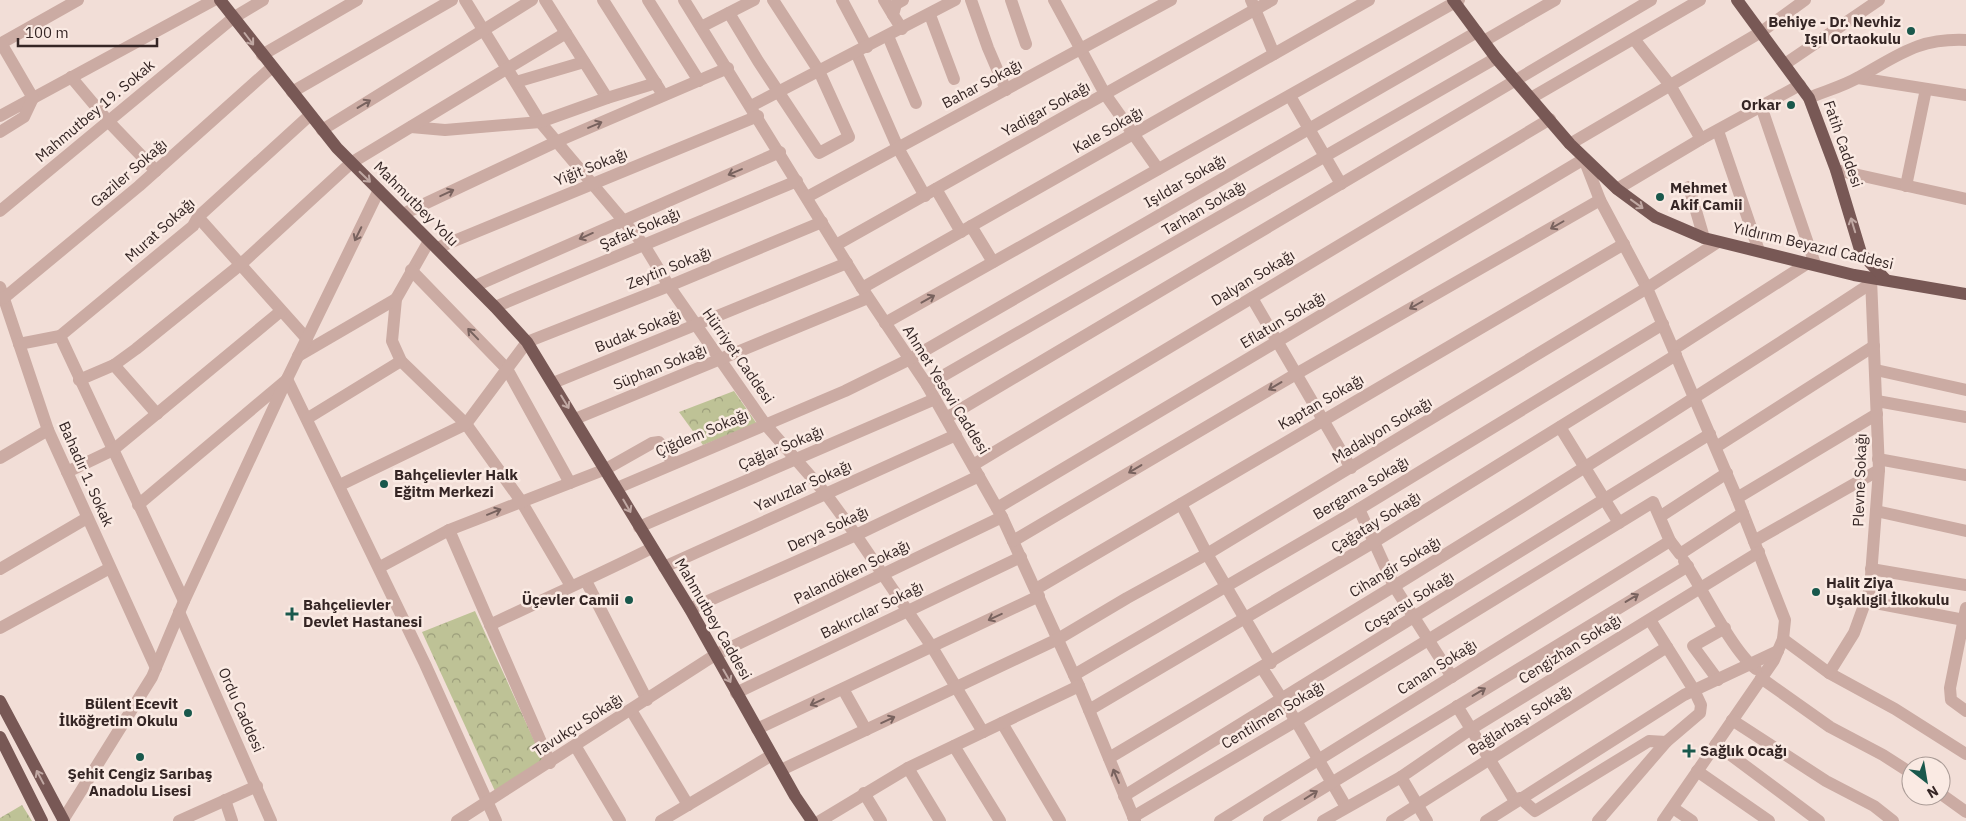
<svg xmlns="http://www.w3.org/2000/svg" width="1966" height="821" viewBox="0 0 1966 821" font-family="'IBM Plex Sans',sans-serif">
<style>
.forest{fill:url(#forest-crowns)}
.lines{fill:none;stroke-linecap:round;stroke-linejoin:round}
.minor{stroke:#cbaba3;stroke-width:12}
.major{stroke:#785855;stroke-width:12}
.oneway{stroke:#c0a8a3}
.oneway2{stroke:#78625e}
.poi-dot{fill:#19584c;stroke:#faeae3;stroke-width:2}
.labels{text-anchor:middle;stroke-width:5;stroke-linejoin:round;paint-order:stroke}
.poi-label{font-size:15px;font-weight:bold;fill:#352625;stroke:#faeae3;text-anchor:start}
.street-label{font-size:15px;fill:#352625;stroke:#faeae3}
</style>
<defs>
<pattern id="forest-crowns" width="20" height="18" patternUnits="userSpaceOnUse" patternTransform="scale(1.25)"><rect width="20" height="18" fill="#bec296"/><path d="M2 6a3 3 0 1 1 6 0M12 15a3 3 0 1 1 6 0" fill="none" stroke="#9b9d7a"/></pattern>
</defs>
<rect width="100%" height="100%" fill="#f2ded7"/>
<g class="forest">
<path d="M 734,391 L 757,424 L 703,445 L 679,412 Z"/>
<path d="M 475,611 L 544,762 L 495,791 L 422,632 Z"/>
<path d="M 22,805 L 32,821 L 0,821 L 0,818 Z"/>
</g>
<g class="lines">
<g class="minor">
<path d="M 465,0 L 540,122 L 644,245 L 669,286 L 765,424 L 826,494 L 856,535 L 932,647 L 983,732"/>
<path d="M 545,0 L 607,98"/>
<path d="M 603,0 L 660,90"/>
<path d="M 648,0 L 699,81"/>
<path d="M 684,0 L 862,288 L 927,385 L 1002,517 L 1079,686 L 1135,821"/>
<path d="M 842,0 L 867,47"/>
<path d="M 884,0 L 893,15"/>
<path d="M 971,0 L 988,48 L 1006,90"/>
<path d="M 1011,0 L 1026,44"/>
<path d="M 1054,0 L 1105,94 L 1158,169"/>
<path d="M 1251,0 L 1274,54"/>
<path d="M 729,13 L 758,61 L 819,153 L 849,137 L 819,71 L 773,0"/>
<path d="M 930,15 L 954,79"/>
<path d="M 701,27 L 754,0"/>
<path d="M 902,29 L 893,15 L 896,4 L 903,0"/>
<path d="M 888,36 L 916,103"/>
<path d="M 1634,39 L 1670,85 L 1701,139"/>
<path d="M 1484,41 L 1555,0"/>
<path d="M 0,44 L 78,0"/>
<path d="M 856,52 L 898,148 L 925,196"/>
<path d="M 262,55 L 357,0"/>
<path d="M 1785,64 L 1879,0"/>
<path d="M 71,77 L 108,121 L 156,171"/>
<path d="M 1858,78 L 1966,95"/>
<path d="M 516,82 L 584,62"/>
<path d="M 292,92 L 452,0"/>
<path d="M 1290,96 L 1341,184"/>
<path d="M 1531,98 L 1700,0"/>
<path d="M 1809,98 C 1825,91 1844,86 1859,77 C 1899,55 1918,38 1966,40"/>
<path d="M 751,106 L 955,0"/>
<path d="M 1761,106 L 1815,264"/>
<path d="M 0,116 L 214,0"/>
<path d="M 411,127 L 445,130 L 540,122 L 607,98 L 656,83"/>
<path d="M 322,130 L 532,0"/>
<path d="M 1718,131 L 1759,251"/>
<path d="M 0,132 L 24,117 L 33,98 L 1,43"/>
<path d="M 1570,144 L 1761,32 L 1805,0"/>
<path d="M 1836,170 L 1966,199"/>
<path d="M 1906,186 L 1926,89"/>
<path d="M 1689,187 L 1704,238"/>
<path d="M 936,189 L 961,232"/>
<path d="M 1617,189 L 1701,139 L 1800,85"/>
<path d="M 807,197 L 1171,0"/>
<path d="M 0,211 L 233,18 L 263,0"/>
<path d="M 403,214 L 558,141 L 728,68"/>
<path d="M 198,217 L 307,339"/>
<path d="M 971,226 L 993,262"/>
<path d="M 429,241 L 396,299 L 392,341 L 401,361 L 466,424 L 521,501 L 571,586"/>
<path d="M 836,245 L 1272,0"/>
<path d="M 437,248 L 758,116"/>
<path d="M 411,270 L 507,369 L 570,483"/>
<path d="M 475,286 L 780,152"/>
<path d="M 0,287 L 48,430 L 156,668"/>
<path d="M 862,288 L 1369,0"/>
<path d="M 4,298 L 139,186 L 271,68"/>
<path d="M 1252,298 L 1351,468"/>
<path d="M 495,307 L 797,181"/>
<path d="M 885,323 L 1459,0"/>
<path d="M 60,336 L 184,601"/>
<path d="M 19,344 L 60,336 L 193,226 L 198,217 L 309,116"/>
<path d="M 1674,349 L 1808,263"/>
<path d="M 298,356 L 396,299"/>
<path d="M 114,365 L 157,414"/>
<path d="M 1876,370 L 1966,390"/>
<path d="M 287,379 L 425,664 L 496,821"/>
<path d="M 79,380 L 114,365 L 136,349 L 240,265 L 351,163 L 566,33"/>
<path d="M 553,383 L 847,263"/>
<path d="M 927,385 L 1496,58"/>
<path d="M 1877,401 L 1966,417"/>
<path d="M 308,418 L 401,361"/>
<path d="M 946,418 L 1651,0"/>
<path d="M 575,419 L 868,298"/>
<path d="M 1560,427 L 1619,523"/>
<path d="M 1716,447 L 1874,346"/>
<path d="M 0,458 L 48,430"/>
<path d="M 1878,459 L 1966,475"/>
<path d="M 973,465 L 1550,119"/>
<path d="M 67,472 L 113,450 L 281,311"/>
<path d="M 340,485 L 466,424 L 527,342 L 669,286 L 822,222"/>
<path d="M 617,488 L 845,391 L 910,359 L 1477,32"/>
<path d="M 1737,498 L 1877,414"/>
<path d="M 1181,504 L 1207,554 L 1271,663"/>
<path d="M 138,505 L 284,382"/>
<path d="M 997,508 L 1584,159 L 1600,200 L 1647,288 L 1737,498 L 1785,620 L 1783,639 L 1774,660 L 1663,821"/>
<path d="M 1359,509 L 1394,586 L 1452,677"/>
<path d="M 1876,511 L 1966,531"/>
<path d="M 1661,516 L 1727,473"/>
<path d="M 639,527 L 935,399"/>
<path d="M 449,530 L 550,763"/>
<path d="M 1013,541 L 1296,374 L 1600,200"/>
<path d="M 1754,541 L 1879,470"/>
<path d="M 1684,561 C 1702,588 1732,651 1756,669"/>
<path d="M 380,567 L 449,530 L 606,469 L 652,443 L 659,442 L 673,463"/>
<path d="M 664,567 L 956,435"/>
<path d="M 0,569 L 87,518"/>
<path d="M 1871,569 L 1966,585"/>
<path d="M 586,581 L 647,700"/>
<path d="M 1036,589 L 1624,244"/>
<path d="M 1865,601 L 1964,620"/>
<path d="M 1966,608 L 1950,688 L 1951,700 L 1966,711"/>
<path d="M 690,609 L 856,535 L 979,476"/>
<path d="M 179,612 L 271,821"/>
<path d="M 490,625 C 544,599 598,575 652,548"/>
<path d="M 0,628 L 110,568"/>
<path d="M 1783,639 L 1829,673 L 1895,709 L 1966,754"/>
<path d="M 1262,668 L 1296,721 L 1346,807"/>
<path d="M 1829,673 L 1854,633 L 1870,589 L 1879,470 L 1871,279"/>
<path d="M 1074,675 L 1359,509 L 1663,324"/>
<path d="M 1761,678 L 1830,727 L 1883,755 L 1911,773"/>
<path d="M 1718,680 L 1693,646 L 1725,628"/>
<path d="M 843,689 L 866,730"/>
<path d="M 736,693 L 1021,557"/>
<path d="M 1457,706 L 1515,801"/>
<path d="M 631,710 L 688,805"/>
<path d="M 1089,710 L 1374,542 L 1676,355"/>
<path d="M 1732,720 L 1826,781 L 1874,806 L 1893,821"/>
<path d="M 1002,723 L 1060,821"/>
<path d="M 757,729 L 1039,596"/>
<path d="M 1716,744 L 1819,821"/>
<path d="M 954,746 L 1000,821"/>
<path d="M 576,747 L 620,821"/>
<path d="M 1109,758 C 1366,606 1620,448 1870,284"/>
<path d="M 908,768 L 940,821"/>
<path d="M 781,770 L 1058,639 L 1127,598 L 1207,554 L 1647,288 L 1718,242"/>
<path d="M 1697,771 L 1769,821"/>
<path d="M 1401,777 L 1427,821"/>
<path d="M 864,793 L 881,821"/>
<path d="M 1941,794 L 1966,812"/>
<path d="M 1124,796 L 1710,434"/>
<path d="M 1520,798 L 1535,811 L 1649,741 L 1666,742"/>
<path d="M 225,800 L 232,821"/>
<path d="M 1673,808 L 1692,821"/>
<path d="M 1133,817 L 1296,721 L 1653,502 L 1670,541 L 1680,554 L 1743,513"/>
<path d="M 63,820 L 152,677 L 184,601 L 287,379 L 379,190"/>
<path d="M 179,821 L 257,786"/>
<path d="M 457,821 L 715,655 L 1002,517"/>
<path d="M 661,821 L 772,755"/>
<path d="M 820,821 L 908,768 L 1079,686"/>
<path d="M 1220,821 L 1670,541"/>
<path d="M 1269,821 L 1688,566"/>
<path d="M 1323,821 L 1401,777 L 1471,729 L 1759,552"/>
<path d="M 1392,821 L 1667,647"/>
<path d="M 1486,821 L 1684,695 L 1778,651"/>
<path d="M 1598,821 L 1666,742 L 1700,713 L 1701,705 L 1694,690 L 1650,620"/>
</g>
<g class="major">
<path d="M 220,0 L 337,148 L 495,307 L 527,342 L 690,609 L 795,796 L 812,821"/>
<path d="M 1453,0 L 1496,58 L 1570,144 L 1617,189 L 1655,217 L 1704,238 L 1854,275 L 1966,294"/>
<path d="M 1737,0 L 1809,98 L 1836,170 L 1861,253 L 1886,280"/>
<path d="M 0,701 L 64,821"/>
<path d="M 0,737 L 42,821"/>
</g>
</g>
<defs><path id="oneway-shaft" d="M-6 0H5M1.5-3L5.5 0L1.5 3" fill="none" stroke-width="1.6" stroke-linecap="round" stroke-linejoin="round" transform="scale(1.25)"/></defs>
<g class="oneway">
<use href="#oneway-shaft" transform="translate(249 39) rotate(53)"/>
<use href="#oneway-shaft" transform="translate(365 177) rotate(44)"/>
<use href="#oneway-shaft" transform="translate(1637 204) rotate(36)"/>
<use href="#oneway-shaft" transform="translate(1853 225) rotate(-107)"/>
<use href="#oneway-shaft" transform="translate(565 402) rotate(59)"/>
<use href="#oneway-shaft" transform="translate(627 506) rotate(60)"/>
<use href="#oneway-shaft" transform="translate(727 676) rotate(60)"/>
<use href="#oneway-shaft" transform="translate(40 777) rotate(-118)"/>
</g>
<g class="oneway2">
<use href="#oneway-shaft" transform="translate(364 104) rotate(-31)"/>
<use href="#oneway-shaft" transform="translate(595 125) rotate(-23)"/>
<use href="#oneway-shaft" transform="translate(735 172) rotate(157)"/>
<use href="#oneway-shaft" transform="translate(447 193) rotate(-25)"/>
<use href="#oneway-shaft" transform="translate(1557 225) rotate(150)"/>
<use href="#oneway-shaft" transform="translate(358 234) rotate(116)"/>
<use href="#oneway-shaft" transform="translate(586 236) rotate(156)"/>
<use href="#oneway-shaft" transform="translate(928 299) rotate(-29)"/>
<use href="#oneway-shaft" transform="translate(1416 305) rotate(150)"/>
<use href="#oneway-shaft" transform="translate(473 334) rotate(-134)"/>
<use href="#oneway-shaft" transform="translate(1275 386) rotate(149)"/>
<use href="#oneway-shaft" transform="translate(1135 469) rotate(149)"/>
<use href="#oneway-shaft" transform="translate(494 512) rotate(-22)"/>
<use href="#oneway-shaft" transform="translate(1632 598) rotate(-31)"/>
<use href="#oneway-shaft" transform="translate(995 617) rotate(155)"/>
<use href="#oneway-shaft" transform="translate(1479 692) rotate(-31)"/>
<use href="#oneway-shaft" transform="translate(817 702) rotate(155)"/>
<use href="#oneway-shaft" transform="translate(888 720) rotate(-25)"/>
<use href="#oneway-shaft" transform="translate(1116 776) rotate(-113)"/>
<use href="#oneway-shaft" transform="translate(1311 795) rotate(-32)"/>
</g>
<g class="poi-dot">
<circle cx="1911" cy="31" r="5"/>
<circle cx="1791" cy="105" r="5"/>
<circle cx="1660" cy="197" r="5"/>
<circle cx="384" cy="484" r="5"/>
<circle cx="1816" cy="592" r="5"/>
<circle cx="629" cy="600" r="5"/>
<path d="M289.5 606.5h5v5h5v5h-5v5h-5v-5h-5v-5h5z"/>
<circle cx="188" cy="713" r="5"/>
<path d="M1686.5 743.5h5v5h5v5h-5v5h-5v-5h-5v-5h5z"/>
<circle cx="140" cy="757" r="5"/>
</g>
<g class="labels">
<g class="poi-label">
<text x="1901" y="27" text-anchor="end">Behiye - Dr. Nevhiz<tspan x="1901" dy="17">Işıl Ortaokulu</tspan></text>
<text x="1781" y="110" text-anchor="end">Orkar</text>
<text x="1670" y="193">Mehmet<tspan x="1670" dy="17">Akif Camii</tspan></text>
<text x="394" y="480">Bahçelievler Halk<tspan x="394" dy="17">Eğitm Merkezi</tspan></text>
<text x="1826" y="588">Halit Ziya<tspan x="1826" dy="17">Uşaklıgil İlkokulu</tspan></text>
<text x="619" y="605" text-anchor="end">Üçevler Camii</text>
<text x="303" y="610">Bahçelievler<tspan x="303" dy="17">Devlet Hastanesi</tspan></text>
<text x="178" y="709" text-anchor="end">Bülent Ecevit<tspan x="178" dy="17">İlköğretim Okulu</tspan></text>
<text x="1700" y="756">Sağlık Ocağı</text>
<text x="140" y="779" text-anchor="middle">Şehit Cengiz Sarıbaş<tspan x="140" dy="17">Anadolu Lisesi</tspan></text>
</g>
<g class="street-label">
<text transform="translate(982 84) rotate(-28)" y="5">Bahar Sokağı</text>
<text transform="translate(1046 109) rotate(-29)" y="5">Yadigar Sokağı</text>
<text transform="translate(95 111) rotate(-40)" y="5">Mahmutbey 19. Sokak</text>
<text transform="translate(1108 130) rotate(-30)" y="5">Kale Sokağı</text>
<text transform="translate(1843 144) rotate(71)" y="5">Fatih Caddesi</text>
<text transform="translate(591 167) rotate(-22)" y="5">Yiğit Sokağı</text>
<text transform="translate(129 173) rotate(-41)" y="5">Gaziler Sokağı</text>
<text transform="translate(1185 181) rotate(-30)" y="5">Işıldar Sokağı</text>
<text transform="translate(416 204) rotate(45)" y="5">Mahmutbey Yolu</text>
<text transform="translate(1204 208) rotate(-30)" y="5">Tarhan Sokağı</text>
<text transform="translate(640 229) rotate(-23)" y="5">Şafak Sokağı</text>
<text transform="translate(160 230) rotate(-42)" y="5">Murat Sokağı</text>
<text transform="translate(1813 246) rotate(13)" y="5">Yıldırım Beyazıd Caddesi</text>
<text transform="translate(669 268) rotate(-22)" y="5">Zeytin Sokağı</text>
<text transform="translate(1253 278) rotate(-31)" y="5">Dalyan Sokağı</text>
<text transform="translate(1283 320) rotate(-31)" y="5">Eflatun Sokağı</text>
<text transform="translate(638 331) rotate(-22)" y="5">Budak Sokağı</text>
<text transform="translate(738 356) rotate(55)" y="5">Hürriyet Caddesi</text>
<text transform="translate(660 367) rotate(-22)" y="5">Süphan Sokağı</text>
<text transform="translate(946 390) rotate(58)" y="5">Ahmet Yesevi Caddesi</text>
<text transform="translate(1321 402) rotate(-30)" y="5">Kaptan Sokağı</text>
<text transform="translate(1382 430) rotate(-31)" y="5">Madalyon Sokağı</text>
<text transform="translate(702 433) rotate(-23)" y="5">Çiğdem Sokağı</text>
<text transform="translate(781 448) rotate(-23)" y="5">Çağlar Sokağı</text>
<text transform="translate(86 474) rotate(66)" y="5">Bahadır 1. Sokak</text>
<text transform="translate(1860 480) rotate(-88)" y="5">Plevne Sokağı</text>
<text transform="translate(803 486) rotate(-24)" y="5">Yavuzlar Sokağı</text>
<text transform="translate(1361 488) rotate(-31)" y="5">Bergama Sokağı</text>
<text transform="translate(1376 522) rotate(-32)" y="5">Çağatay Sokağı</text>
<text transform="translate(828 529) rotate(-25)" y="5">Derya Sokağı</text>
<text transform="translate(1395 567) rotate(-31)" y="5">Cihangir Sokağı</text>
<text transform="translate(852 572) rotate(-26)" y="5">Palandöken Sokağı</text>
<text transform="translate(1409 602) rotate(-32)" y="5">Coşarsu Sokağı</text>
<text transform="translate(872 610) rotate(-26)" y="5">Bakırcılar Sokağı</text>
<text transform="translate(713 619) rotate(60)" y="5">Mahmutbey Caddesi</text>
<text transform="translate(1570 649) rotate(-32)" y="5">Cengizhan Sokağı</text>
<text transform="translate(1437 667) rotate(-32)" y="5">Canan Sokağı</text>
<text transform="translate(241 710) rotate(66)" y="5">Ordu Caddesi</text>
<text transform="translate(1273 715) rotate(-31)" y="5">Centilmen Sokağı</text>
<text transform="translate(1520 720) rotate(-32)" y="5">Bağlarbaşı Sokağı</text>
<text transform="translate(578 725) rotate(-33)" y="5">Tavukçu Sokağı</text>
</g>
</g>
<g transform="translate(1926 781) rotate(149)"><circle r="24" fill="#faeae3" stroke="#ab9c97"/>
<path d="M0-4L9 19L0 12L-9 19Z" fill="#19584c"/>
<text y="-8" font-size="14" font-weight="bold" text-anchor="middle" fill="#352625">N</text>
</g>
<path d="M18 38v8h139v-8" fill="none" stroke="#352625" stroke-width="2.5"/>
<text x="25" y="38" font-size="15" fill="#352625" stroke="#faeae3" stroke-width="4" paint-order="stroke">100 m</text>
</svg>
